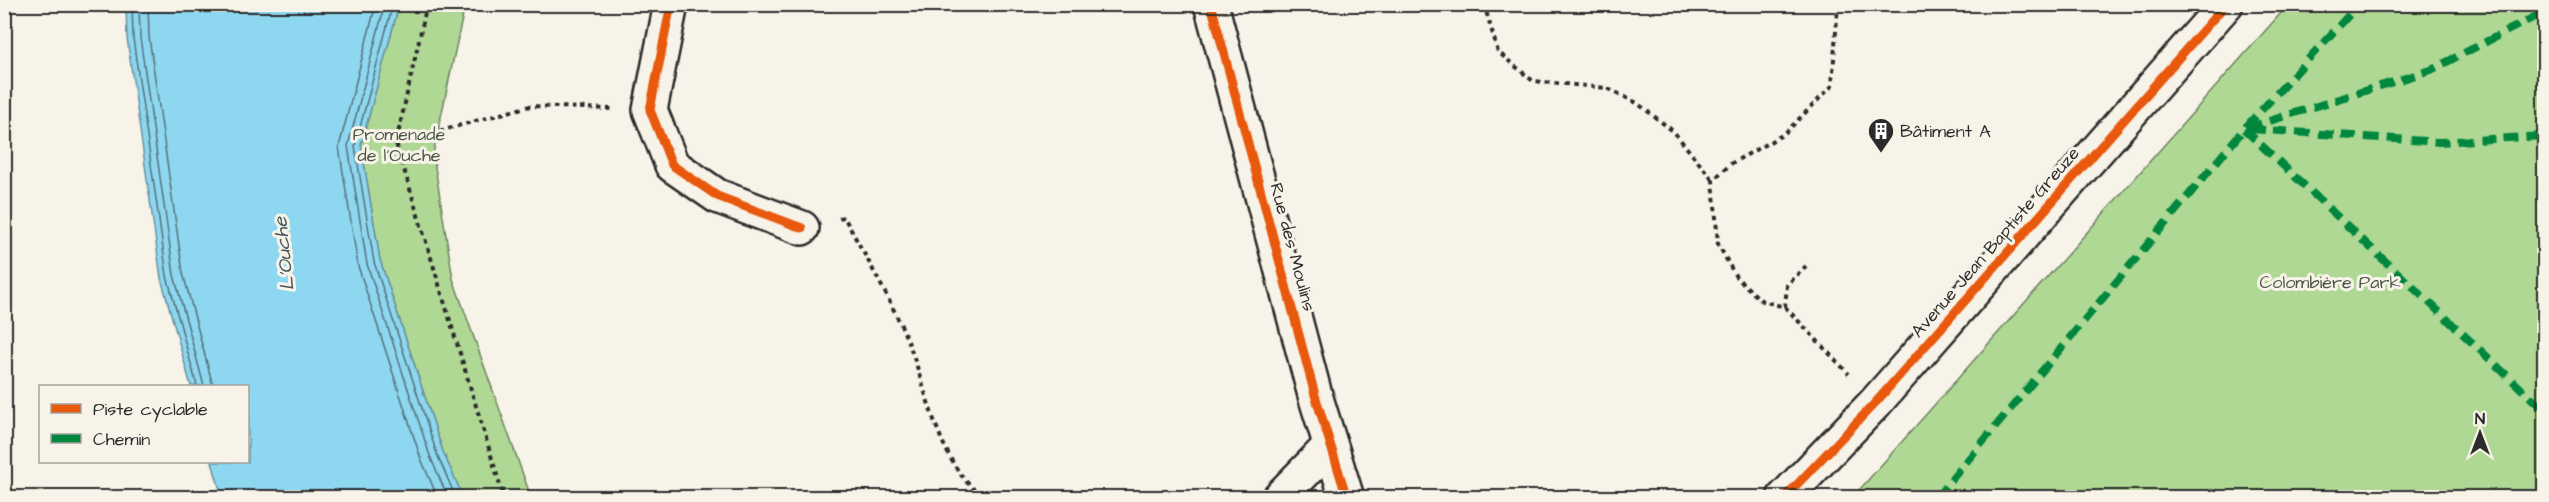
<svg xmlns="http://www.w3.org/2000/svg" width="2549" height="502" viewBox="0 0 2549 502" font-family="'Architects Daughter',sans-serif">
<style>
.green{fill:#afd895;stroke:#6d8260;stroke-width:1.5}
.water{fill:#8ed7f0;stroke:#6692a1;stroke-width:1.5}
.lines{fill:none;stroke-linecap:round;stroke-linejoin:round}
.shore{stroke:#53707a;stroke-width:1.5}
.street-casing{stroke:#2b2b2b;stroke-width:38}
.secondary-casing{stroke:#2b2b2b;stroke-width:38}
.path{stroke:#2b2b2b;stroke-width:4;stroke-dasharray:4.5 4.5;stroke-linecap:butt}
.street{stroke:#f7f3e8;stroke-width:33}
.secondary{stroke:#f7f3e8;stroke-width:33}
.quiet{stroke:#00873e;stroke-width:8;stroke-dasharray:15 8;stroke-linecap:butt}
.cycleway-casing{stroke:#f7f3e8;stroke-width:13}
.cycleway{stroke:#e8590c;stroke-width:9}
.labels{text-anchor:middle;stroke-width:6;stroke-linejoin:round;paint-order:stroke}
.poi-label{font-size:18px;fill:#2b2b2b;stroke:#f7f3e8;text-anchor:start}
.park-label{font-size:18px;fill:#4c5646;stroke:#f7f3e8}
.street-label{font-size:18px;fill:#2b2b2b;stroke:#f7f3e8}
.water-label{font-size:20px;font-style:italic;fill:#44565c;stroke:#f7f3e8}
</style>
<rect width="100%" height="100%" fill="#f7f3e8"/>
<filter id="ink" filterUnits="userSpaceOnUse"><feTurbulence type="fractalNoise" baseFrequency=".0167" numOctaves="2"/><feDisplacementMap in="SourceGraphic" scale="12" xChannelSelector="R" yChannelSelector="G"/><feConvolveMatrix kernelMatrix="1 2 1 2 8 2 1 2 1" color-interpolation-filters="sRGB"/></filter>
<g filter="url(#ink)">
<g class="green">
<path d="M 399,5 L 465,5 L 433,154 L 453,279 L 531,497 L 463,497 L 443,452 L 380,260 L 361,145 Z"/>
<path d="M 2288,5 L 2544,5 L 2544,497 L 1853,497 Z"/>
</g>
<path class="water" d="M 126,5 L 399,5 L 361,145 L 380,260 L 443,452 L 463,497 L 222,497 L 212,462 L 248,462 L 248,386 L 191,386 L 161,278 L 127,38 Z"/>
<g class="lines">
<g class="shore">
<path d="M 132,4 L 133,38 L 167,276 L 197,386"/>
<path d="M 139,4 L 140,37 L 174,275 L 204,386"/>
<path d="M 148,4 L 149,37 L 183,273 L 213,386"/>
<path d="M 376,4 L 339,147 L 358,266 L 421,459 L 438,498"/>
<path d="M 385,4 L 348,146 L 367,264 L 430,456 L 448,498"/>
<path d="M 393,4 L 355,146 L 374,262 L 437,454 L 456,498"/>
</g>
<g class="street-casing">
<g id="street">
<path d="M 671,4 L 650,110 L 672,165 L 717,196 L 802,228"/>
<path d="M 1279,498 L 1330,446"/>
<path d="M 1784,498 L 1876,402 L 2226,4"/>
</g>
</g>
<g class="secondary-casing">
<path id="secondary" d="M 1211,4 L 1315,395 L 1347,498"/>
</g>
<g class="path">
<path d="M 427,4 L 396,143 L 504,498"/>
<path d="M 1484,4 L 1498,52 L 1533,81 L 1607,88 L 1637,103 L 1673,131 L 1713,180"/>
<path d="M 1838,4 L 1832,86 L 1784,134 L 1732,163 L 1713,180 L 1718,244 L 1736,277 L 1762,301 L 1785,307 L 1849,374"/>
<path d="M 396,143 L 530,106 L 612,109"/>
<path d="M 839,218 L 844,217 C 867,259 891,300 909,344 C 928,392 939,468 985,498"/>
<path d="M 1785,307 L 1787,285 L 1806,266"/>
</g>
<use href="#street" class="street"/>
<use href="#secondary" class="secondary"/>
<g class="quiet">
<path d="M 2247,128 L 2431,70 L 2544,12"/>
<path d="M 2244,129 L 2544,410"/>
<path d="M 2250,129 L 2439,142 L 2544,136"/>
<path d="M 1936,498 L 2244,129 L 2359,4"/>
</g>
<g class="cycleway-casing">
<g id="cycleway">
<path d="M 671,4 L 650,110 L 672,165 L 717,196 L 802,228"/>
<path d="M 1211,4 L 1315,395 L 1347,498"/>
<path d="M 1784,498 L 1876,402 L 2226,4"/>
</g>
</g>
<use href="#cycleway" class="cycleway"/>
</g>
</g>
<defs>
<g id="building-pin" transform="scale(1.35)"><path d="M0 17L-7.5 6A9.5 9.5 0 1 1 7.5 6Z" fill="#2b2b2b" stroke="#f7f3e8"/><path d="M-4-6H4V6H1V3H-1V6H-4ZM-2.5-4.3h1.7v1.8h-1.7ZM.8-4.3h1.7v1.8H.8ZM-2.5-1h1.7V.8h-1.7ZM.8-1h1.7V.8H.8Z" fill="#fff"/></g>
</defs>
<g fill-rule="evenodd">
<use href="#building-pin" x="1881" y="131"/>
</g>
<g class="labels">
<g class="poi-label">
<text x="1900" y="137">Bâtiment A</text>
</g>
<g class="park-label">
<text x="399" y="140">Promenade<tspan x="399" dy="21">de l'Ouche</tspan></text>
<text x="2330" y="288">Colombière Park</text>
</g>
<g class="street-label">
<text transform="translate(1995 242) rotate(-49)" y="6">Avenue Jean Baptiste Greuze</text>
<text transform="translate(1293 247) rotate(75)" y="6">Rue des Moulins</text>
</g>
<g class="water-label">
<text transform="translate(283 254) rotate(-96)" y="7">L'Ouche</text>
</g>
</g>
<rect width="2549" height="502" fill="none" stroke="#f7f3e8" stroke-width="24"/>
<rect x="12" y="12" width="2525" height="478" fill="none" stroke="#2b2b2b" stroke-width="2" filter="url(#ink)"/>
<rect x="39" y="385" width="210" height="78" fill="#f7f3e8" stroke="#a5a39c" stroke-width="1.5"/>
<rect x="51" y="404" width="30" height="9" fill="#e8590c" stroke="#a5a39c" stroke-width="1.5"/>
<text x="93" y="415" font-size="18" fill="#2b2b2b">Piste cyclable</text>
<rect x="51" y="434" width="30" height="9" fill="#00873e" stroke="#a5a39c" stroke-width="1.5"/>
<text x="93" y="445" font-size="18" fill="#2b2b2b">Chemin</text>
<g transform="translate(2480 433)" stroke="#f7f3e8" stroke-width="4.5" paint-order="stroke">
<path d="M0-4.5L10 22L0 15L-10 22Z" fill="#2b2b2b"/>
<text y="-9" font-size="16" font-weight="bold" text-anchor="middle" fill="#2b2b2b">N</text>
</g>
</svg>
